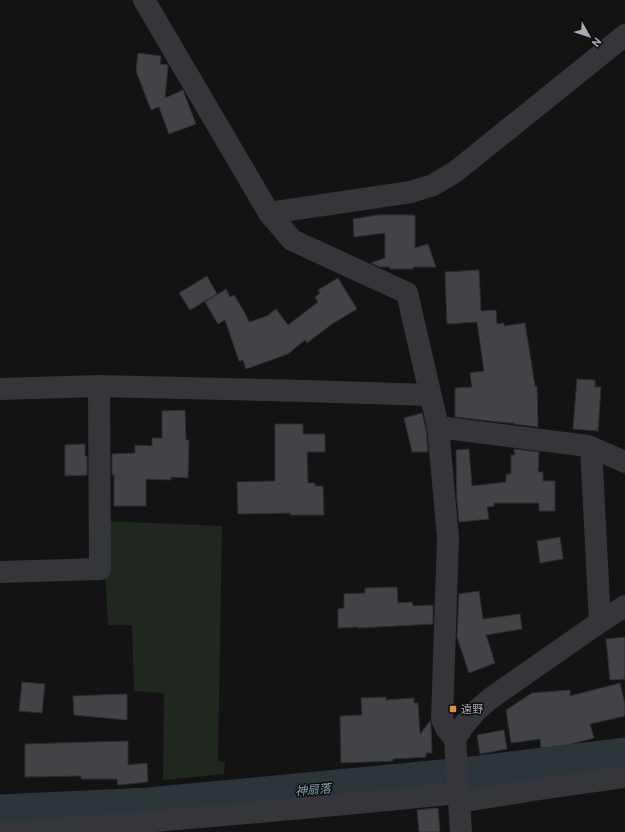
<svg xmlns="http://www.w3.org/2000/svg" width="625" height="832" viewBox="0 0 625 832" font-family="Roboto,'Noto Sans JP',sans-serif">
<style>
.green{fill:#1f271f}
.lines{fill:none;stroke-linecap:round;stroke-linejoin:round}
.river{stroke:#2c363a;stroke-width:37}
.building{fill:#424347;stroke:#2d2e30}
.minor{stroke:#343639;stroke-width:22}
.poi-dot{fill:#e98d36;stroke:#0e0e0f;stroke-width:1.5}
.labels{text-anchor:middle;stroke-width:3;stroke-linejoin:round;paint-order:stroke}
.poi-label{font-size:11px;fill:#a5acb4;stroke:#0e0e0f;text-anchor:start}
.water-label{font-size:12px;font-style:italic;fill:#7da0ae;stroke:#0e0e0f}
</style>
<rect width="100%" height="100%" fill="#131314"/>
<path class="green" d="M 105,521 L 222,526 L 218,761 L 225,762 L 224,774 L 163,780 L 164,693 L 134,691 L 132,625 L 108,625 L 105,569 Z"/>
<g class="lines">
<path class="river" d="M 0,813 L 149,806 L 463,776 L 625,756"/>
</g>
<g class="building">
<path d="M 138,53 L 161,56 L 160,64 L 168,65 L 168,66 L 165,98 L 183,90 L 196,124 L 169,134 L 159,107 L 151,110 L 136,71 Z"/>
<path d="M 378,215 L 415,215 L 415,248 L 428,244 L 436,267 L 413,267 L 413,269 L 390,269 L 390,267 L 380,267 L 371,263 L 385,258 L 385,233 L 354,237 L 353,219 Z"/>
<path d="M 479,270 L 481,311 L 496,310 L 497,324 L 504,323 L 504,326 L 525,323 L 535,386 L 537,386 L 538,427 L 514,424 L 514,423 L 508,423 L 455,417 L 455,388 L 472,387 L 470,373 L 484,371 L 477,322 L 447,324 L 445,272 Z"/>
<path d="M 207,276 L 217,294 L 190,310 L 179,293 Z"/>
<path d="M 338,278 L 357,309 L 332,324 L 307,343 L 305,340 L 288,354 L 246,369 L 243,360 L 239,361 L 225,320 L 218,324 L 205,302 L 226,289 L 230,297 L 234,295 L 245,313 L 249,322 L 267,316 L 276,309 L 288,325 L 318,302 L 315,297 L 320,293 L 318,290 Z"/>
<path d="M 577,379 L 595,380 L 595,387 L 601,387 L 598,431 L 573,429 Z"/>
<path d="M 185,410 L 186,440 L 189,440 L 188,478 L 171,477 L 171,480 L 146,479 L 146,506 L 114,506 L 114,475 L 112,475 L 112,454 L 135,453 L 135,445 L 152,446 L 152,438 L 162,438 L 162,411 Z"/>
<path d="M 422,413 L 426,429 L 428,452 L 412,452 L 404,418 Z"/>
<path d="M 275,424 L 303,424 L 303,434 L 325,434 L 325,452 L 307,452 L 308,483 L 315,483 L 315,486 L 323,486 L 324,515 L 290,515 L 290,513 L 238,514 L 237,482 L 275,481 Z"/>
<path d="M 85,444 L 85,456 L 87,456 L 87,475 L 65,476 L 65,445 Z"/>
<path d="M 469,449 L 472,486 L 506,482 L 506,474 L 511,474 L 511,455 L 515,455 L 514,449 L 539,452 L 538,472 L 543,472 L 543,481 L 555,481 L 555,511 L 539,511 L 539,503 L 494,503 L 494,506 L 487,507 L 489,519 L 459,522 L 457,501 L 456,450 Z"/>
<path d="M 560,537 L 563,559 L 540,563 L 537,541 Z"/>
<path d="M 397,587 L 398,603 L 412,602 L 413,606 L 433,605 L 433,624 L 358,628 L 358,627 L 338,628 L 338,609 L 344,608 L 344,594 L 365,593 L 365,588 Z"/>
<path d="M 479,591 L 483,619 L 520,614 L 522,629 L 486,635 L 495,663 L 469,673 L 457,637 L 459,594 Z"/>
<path d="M 625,637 L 625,679 L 610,680 L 606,639 Z"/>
<path d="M 22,682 L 45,684 L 42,713 L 19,711 Z"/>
<path d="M 620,683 L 625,704 L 625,716 L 590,724 L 594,738 L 567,745 L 541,748 L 540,739 L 511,743 L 506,710 L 532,693 L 570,690 L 570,696 Z"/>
<path d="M 127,694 L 127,720 L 74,715 L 73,696 Z"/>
<path d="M 386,697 L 386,700 L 414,698 L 414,703 L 418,703 L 420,734 L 430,721 L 431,725 L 432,753 L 426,753 L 426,757 L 393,759 L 393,761 L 341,763 L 340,716 L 362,715 L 361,698 Z"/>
<path d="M 504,730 L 507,749 L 480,754 L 477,735 Z"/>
<path d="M 128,741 L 128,765 L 147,763 L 148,782 L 118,785 L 117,779 L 81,779 L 81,776 L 25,777 L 25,744 Z"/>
<path d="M 438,808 L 440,832 L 419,832 L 417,810 Z"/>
</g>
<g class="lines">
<g class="minor">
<path d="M 144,0 L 269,213 L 292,240 L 407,293 L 438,427 L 448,538 L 442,719 L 446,728 L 455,739"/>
<path d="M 269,213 L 411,192 L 433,185 L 455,172 L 625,35"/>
<path d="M 0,389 L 99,386 L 306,391 L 430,395"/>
<path d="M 438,427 L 588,446 L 625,462"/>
<path d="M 591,447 L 600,622"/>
<path d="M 0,572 L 100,569 L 99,386"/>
<path d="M 459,802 L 540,789 L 625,777"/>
<path d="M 8,832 C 158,822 308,808 458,793"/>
<path d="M 461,832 L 455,739 L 464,725 L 476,711 L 491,698 L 600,622 L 625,606"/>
</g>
</g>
<rect class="poi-dot" x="449" y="705" width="8" height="8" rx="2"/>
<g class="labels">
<g class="poi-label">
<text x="461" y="713">遠野</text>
</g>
<g class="water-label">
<text transform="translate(313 790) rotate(-5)" y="4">神扇落</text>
</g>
</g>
<g transform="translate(589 36) rotate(129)" stroke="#0e0e0f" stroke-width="3" paint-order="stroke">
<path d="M0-3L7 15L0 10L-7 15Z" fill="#a5acb4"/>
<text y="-6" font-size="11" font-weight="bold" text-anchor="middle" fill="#a5acb4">N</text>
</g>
</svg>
